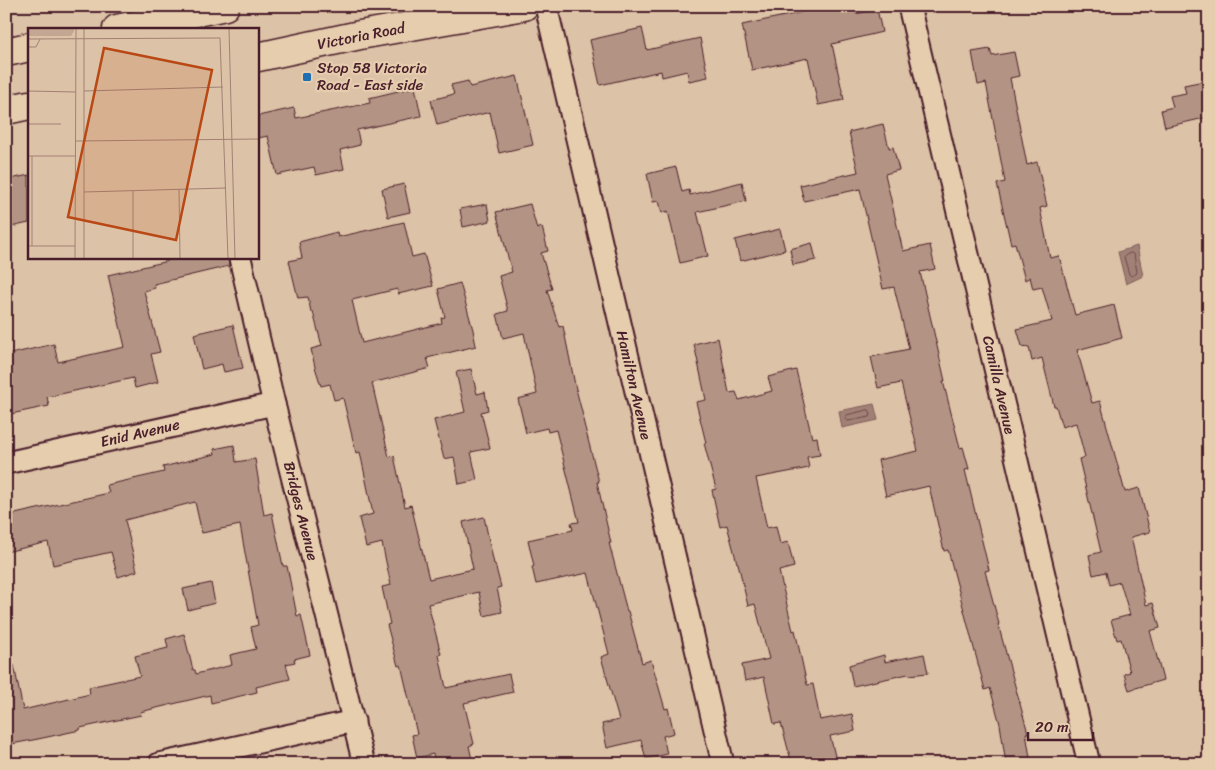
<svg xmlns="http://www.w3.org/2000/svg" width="1215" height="770" viewBox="0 0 1215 770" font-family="Sriracha,sans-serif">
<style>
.water{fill:#a18176;stroke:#7e5a58}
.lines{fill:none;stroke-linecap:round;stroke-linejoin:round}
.shore{stroke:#6d4649;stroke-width:1}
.building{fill:#b39484;stroke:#4a1f2b}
.minor-casing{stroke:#4a1f2b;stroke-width:25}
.highway-casing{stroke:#4a1f2b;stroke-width:31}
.minor{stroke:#e5cdae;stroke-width:21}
.highway{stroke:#e5cdae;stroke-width:28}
.poi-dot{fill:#1f6fb2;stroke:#e5cdae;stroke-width:2}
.labels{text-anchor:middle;stroke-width:4.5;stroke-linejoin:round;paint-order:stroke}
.street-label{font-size:15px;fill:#4a1f2b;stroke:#e5cdae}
.poi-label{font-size:15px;fill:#4a1f2b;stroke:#e5cdae;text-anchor:start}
.inset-road{fill:none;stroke:#a28175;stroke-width:1}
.view{fill:#b94815;fill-opacity:0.15;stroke:#b94815;stroke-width:2.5}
.inset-edge{fill:none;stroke:#4a1f2b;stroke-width:2.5}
</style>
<rect width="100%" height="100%" fill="#dcc2a6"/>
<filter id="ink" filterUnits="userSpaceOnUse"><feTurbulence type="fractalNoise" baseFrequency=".02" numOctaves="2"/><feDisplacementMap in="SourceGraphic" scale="10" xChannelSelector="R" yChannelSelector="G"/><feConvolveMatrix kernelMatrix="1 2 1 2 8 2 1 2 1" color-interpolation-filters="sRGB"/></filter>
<g filter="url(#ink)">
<g class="water">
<path d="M 1137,246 L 1143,276 L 1126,284 L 1118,252 Z"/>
<path d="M 874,404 L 878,420 L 842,428 L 839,411 Z"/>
</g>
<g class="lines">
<g class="shore">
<path d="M 1131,253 L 1134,255 L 1137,272 L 1136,274 L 1131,276 L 1129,274 L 1124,257 L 1126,255 Z"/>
<path d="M 869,410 L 871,414 L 870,417 L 848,421 L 846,420 L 845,417 L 847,415 Z"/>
</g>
</g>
<g class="building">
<path d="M 832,6 L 854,6 L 856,14 L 877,9 L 882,32 L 832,44 L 844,100 L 818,105 L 808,58 L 752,70 L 742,25 Z"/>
<path d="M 642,28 L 647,50 L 700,38 L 708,77 L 689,81 L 687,71 L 662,77 L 661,71 L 600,85 L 590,40 Z"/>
<path d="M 990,49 L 992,56 L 1014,52 L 1019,76 L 1010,78 L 1027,165 L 1037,162 L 1047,206 L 1040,208 L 1050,258 L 1059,256 L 1075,315 L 1114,305 L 1122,338 L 1077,350 L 1092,403 L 1100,401 L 1125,492 L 1139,488 L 1150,532 L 1131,537 L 1146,605 L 1153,603 L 1160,628 L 1150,631 L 1163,680 L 1129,690 L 1124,674 L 1130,672 L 1121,639 L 1117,640 L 1111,620 L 1130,615 L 1120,582 L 1109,585 L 1106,572 L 1093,575 L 1089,555 L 1101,552 L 1079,459 L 1085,457 L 1076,423 L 1062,427 L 1056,406 L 1054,406 L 1042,358 L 1032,361 L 1029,347 L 1022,346 L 1017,329 L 1052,321 L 1042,287 L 1033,289 L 1030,277 L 1025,280 L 1015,243 L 1011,244 L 997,184 L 1005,182 L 986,83 L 978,85 L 972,52 Z"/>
<path d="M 517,76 L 533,145 L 499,153 L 490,112 L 437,125 L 431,100 L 454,94 L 451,85 L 468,81 L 470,87 Z"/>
<path d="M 1209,80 L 1209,117 L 1165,127 L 1161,110 L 1173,107 L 1170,96 L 1186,93 L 1184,85 Z"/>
<path d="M 415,87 L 421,116 L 357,130 L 360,145 L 340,150 L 344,169 L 316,175 L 314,167 L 277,175 L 268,136 L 258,138 L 258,116 L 294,108 L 296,118 L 370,103 L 369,98 Z"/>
<path d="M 883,124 L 889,148 L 893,147 L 899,170 L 885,174 L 903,251 L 930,245 L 935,269 L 920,272 L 945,381 L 943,381 L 960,448 L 963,447 L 969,469 L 965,470 L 989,570 L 985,571 L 999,624 L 998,624 L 1028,733 L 1026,733 L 1031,764 L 1006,764 L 1000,724 L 990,688 L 985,690 L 948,550 L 944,551 L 929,486 L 886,496 L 878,460 L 918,451 L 901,383 L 878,388 L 871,357 L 909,349 L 894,287 L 883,289 L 860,189 L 804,201 L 800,185 L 858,172 L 849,132 Z"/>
<path d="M 676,167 L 682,192 L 689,190 L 690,195 L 742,182 L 746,201 L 697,212 L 708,256 L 680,263 L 668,211 L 662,213 L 659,201 L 653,202 L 647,174 Z"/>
<path d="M 29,175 L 29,223 L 6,228 L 6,180 Z"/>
<path d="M 404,184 L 410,212 L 388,217 L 382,189 Z"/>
<path d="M 487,204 L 490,221 L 463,227 L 460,209 Z"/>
<path d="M 530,204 L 537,229 L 542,227 L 548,251 L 541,253 L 552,289 L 547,290 L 559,327 L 563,326 L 575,385 L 584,420 L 583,420 L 599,482 L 597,482 L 611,543 L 609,543 L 627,611 L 628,611 L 642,663 L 651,660 L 665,709 L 668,708 L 674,733 L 663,736 L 667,754 L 646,759 L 641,740 L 607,748 L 602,724 L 619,720 L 601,657 L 609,654 L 588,573 L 536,584 L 532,567 L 534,566 L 528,540 L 573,530 L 571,523 L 579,522 L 556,430 L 548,432 L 547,428 L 526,433 L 518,399 L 537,394 L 524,333 L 503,338 L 497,314 L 508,311 L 499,276 L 512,272 L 496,212 Z"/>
<path d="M 404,222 L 412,257 L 424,254 L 433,286 L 398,294 L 397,289 L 352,300 L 362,343 L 442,323 L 441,318 L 445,317 L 438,289 L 460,283 L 473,330 L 476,346 L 427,358 L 430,368 L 372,383 L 389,457 L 394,456 L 405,507 L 411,505 L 429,579 L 473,569 L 463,522 L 484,517 L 494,564 L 495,564 L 501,587 L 497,588 L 502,612 L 484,616 L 479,592 L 428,604 L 441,654 L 439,655 L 446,688 L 509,674 L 513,692 L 464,703 L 474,744 L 469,746 L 473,764 L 435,764 L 433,754 L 417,758 L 412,735 L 417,734 L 401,665 L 398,666 L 387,625 L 390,624 L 382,587 L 391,585 L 382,543 L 366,547 L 359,518 L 373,514 L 360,452 L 356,453 L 343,398 L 334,400 L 330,384 L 321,386 L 315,367 L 311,349 L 322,346 L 313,312 L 311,312 L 308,297 L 298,298 L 289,261 L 302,258 L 299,242 L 337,232 L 338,237 Z"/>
<path d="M 780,229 L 785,250 L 740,261 L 735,240 Z"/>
<path d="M 812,243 L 816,260 L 793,265 L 790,249 Z"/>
<path d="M 168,258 L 228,258 L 229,266 L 154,284 L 155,288 L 144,291 L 160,352 L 151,354 L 158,382 L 135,388 L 133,378 L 47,397 L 49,406 L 6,415 L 6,355 L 54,344 L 58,362 L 125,347 L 108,275 L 168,261 Z"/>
<path d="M 233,325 L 243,368 L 224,372 L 222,364 L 202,369 L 194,334 Z"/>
<path d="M 718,338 L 729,393 L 736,392 L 739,400 L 772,391 L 768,377 L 796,370 L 812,438 L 817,437 L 820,455 L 807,457 L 809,468 L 756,478 L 767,528 L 776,526 L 780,544 L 788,542 L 794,567 L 779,571 L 793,631 L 795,630 L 807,685 L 813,684 L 820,720 L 852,714 L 855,731 L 830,736 L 837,764 L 792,764 L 781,723 L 774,724 L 764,677 L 745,681 L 742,665 L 769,659 L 755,604 L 748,606 L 738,563 L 737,563 L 727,525 L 720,527 L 712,490 L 716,489 L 704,443 L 706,443 L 696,402 L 706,400 L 694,344 Z"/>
<path d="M 471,369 L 477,394 L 485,392 L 488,410 L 481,412 L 490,448 L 471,452 L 477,480 L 459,484 L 454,457 L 444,459 L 434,420 L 465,412 L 456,372 Z"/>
<path d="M 234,445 L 236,462 L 255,459 L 264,515 L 272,513 L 283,566 L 287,566 L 297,616 L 301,615 L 310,655 L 294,659 L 295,662 L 286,664 L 290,679 L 256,687 L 257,692 L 211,703 L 210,695 L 140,712 L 141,715 L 80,728 L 80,730 L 38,739 L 6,745 L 6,666 L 14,665 L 23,710 L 90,694 L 89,687 L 140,676 L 135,656 L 168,648 L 166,639 L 184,634 L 193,670 L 195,670 L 196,674 L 232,665 L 230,655 L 256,649 L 251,627 L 258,625 L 240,525 L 202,533 L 195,502 L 125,520 L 137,571 L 118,577 L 111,552 L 53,565 L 48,542 L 6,552 L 6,516 L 109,493 L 107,485 L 164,472 L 163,467 L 215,454 L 214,449 Z"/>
<path d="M 211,583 L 215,603 L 188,610 L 183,589 Z"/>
<path d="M 924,654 L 928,673 L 909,675 L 908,674 L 853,686 L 849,665 L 884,655 L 885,662 Z"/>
</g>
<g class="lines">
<g class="minor-casing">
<g id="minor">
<path d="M 546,6 L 723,764"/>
<path d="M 909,6 L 1089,764"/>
<path d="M 240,258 L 274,404 L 364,764"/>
<path d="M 6,463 L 274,404"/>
<path d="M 159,764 L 354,721"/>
</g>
</g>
<g class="highway-casing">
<g id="highway">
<path d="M 117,29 L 225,6"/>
<path d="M 6,52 L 29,47"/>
<path d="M 258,57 L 360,35 L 524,6"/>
<path d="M 6,110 L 29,105"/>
</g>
</g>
<use href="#minor" class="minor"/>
<use href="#highway" class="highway"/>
</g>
</g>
<rect class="poi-dot" x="302" y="72" width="10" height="10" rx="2.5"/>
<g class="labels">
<g class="street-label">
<text transform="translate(361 36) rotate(-11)" y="5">Victoria Road</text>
<text transform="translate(634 385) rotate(77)" y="5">Hamilton Avenue</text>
<text transform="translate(999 385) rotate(77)" y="5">Camilla Avenue</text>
<text transform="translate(140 433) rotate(-13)" y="5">Enid Avenue</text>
<text transform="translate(301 511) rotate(76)" y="5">Bridges Avenue</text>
</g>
<g class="poi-label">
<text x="317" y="73">Stop 58 Victoria<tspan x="317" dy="17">Road - East side</tspan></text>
</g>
</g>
<g transform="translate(28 28)">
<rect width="231" height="231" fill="#dcc2a6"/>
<path d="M 0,0 L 46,0 L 46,3 L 43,8 L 0,8 Z" fill="#c3a792"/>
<path class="inset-road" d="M 201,0 L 207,231M 0,11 L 192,10 L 200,231M 0,19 L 8,19 L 12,11M 0,63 L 48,64M 56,63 L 195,59M 0,96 L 33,96M 48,113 L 232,111M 0,128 L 48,128M 151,161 L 152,231M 105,163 L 105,231M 56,164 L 198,160M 0,218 L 47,218M 4,218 L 4,128M 47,231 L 48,0M 56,231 L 56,0"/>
<path class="view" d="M 76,20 L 184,42 L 148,212 L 40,189 Z"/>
<rect width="231" height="231" class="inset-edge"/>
</g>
<rect width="1215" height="770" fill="none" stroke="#e5cdae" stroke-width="25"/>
<rect x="12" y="12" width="1190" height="745" fill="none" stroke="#4a1f2b" stroke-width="2" filter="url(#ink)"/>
<path d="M1028 732v8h65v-8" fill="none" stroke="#4a1f2b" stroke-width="2.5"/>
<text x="1035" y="732" font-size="15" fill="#4a1f2b" stroke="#e5cdae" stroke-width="4" paint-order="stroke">20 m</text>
</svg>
